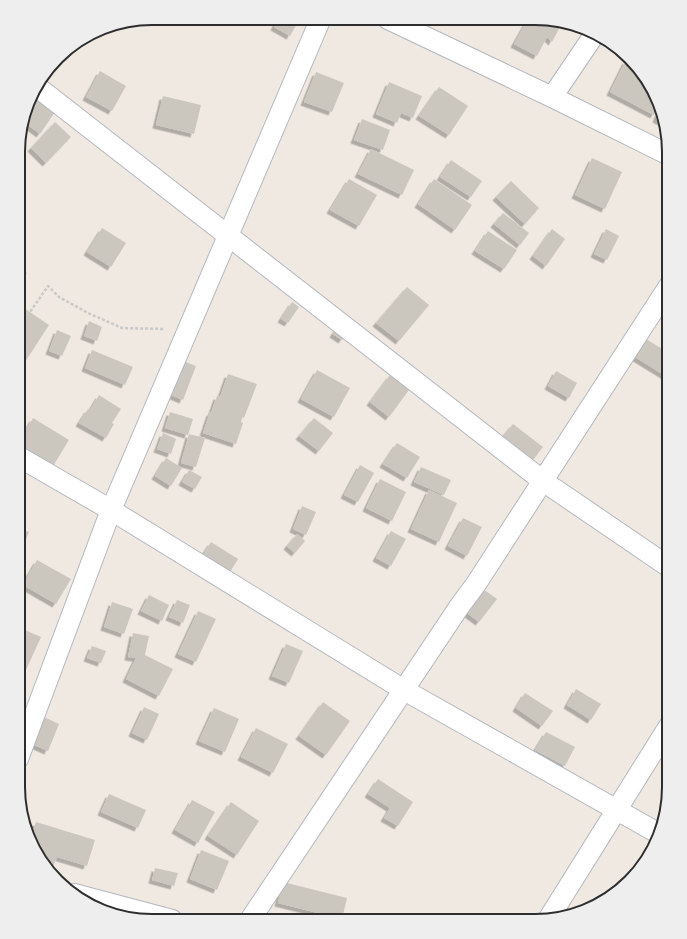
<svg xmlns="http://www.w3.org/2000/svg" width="687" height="939" viewBox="0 0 687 939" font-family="Karla,sans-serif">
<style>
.building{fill:#cbc7bf;filter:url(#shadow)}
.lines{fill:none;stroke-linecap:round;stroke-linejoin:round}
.street-casing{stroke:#b4b7c1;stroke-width:22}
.path{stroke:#c9c9c9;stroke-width:2.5;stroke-dasharray:3 2;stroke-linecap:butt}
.street{stroke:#fff;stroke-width:20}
.rim{fill:none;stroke:#2e2e2e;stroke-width:2}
</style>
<defs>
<filter id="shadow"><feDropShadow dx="-3.5" dy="3.5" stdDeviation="0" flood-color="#0004"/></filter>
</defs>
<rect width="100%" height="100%" fill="#efe9e1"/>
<g class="building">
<path d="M 278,18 L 295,18 L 299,20 L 290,36 L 274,27 Z"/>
<path d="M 528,19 L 550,19 L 561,25 L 552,42 L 547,37 L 537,56 L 514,44 Z"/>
<path d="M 626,60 L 655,93 L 658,107 L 654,115 L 610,92 Z"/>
<path d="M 100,71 L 126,86 L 112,111 L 86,97 Z"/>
<path d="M 316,72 L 344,83 L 332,112 L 304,102 Z"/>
<path d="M 389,82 L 422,96 L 413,118 L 401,113 L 397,123 L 376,114 Z"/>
<path d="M 439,87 L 468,106 L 449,135 L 419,116 Z"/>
<path d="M 163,96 L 201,105 L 194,134 L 156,125 Z"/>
<path d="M 35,98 L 55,112 L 40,134 L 24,122 L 28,109 Z"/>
<path d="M 659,111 L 662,122 L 656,119 Z"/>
<path d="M 362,119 L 390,130 L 383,150 L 354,140 Z"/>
<path d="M 55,122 L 71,137 L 46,163 L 31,148 Z"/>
<path d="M 371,149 L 414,170 L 402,195 L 358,174 Z"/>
<path d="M 592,158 L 622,172 L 605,209 L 575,195 Z"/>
<path d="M 451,160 L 482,181 L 471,197 L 440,177 Z"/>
<path d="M 349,179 L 377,195 L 359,226 L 330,210 Z"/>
<path d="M 434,179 L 472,205 L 455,230 L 418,204 Z"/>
<path d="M 511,181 L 539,208 L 525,224 L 496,197 Z"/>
<path d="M 503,213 L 529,233 L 520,245 L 494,224 Z"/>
<path d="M 102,228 L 126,243 L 111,267 L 87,252 Z"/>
<path d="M 552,229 L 565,239 L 546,266 L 533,256 Z"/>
<path d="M 606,229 L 619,236 L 607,260 L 594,254 Z"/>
<path d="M 488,231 L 517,250 L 504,269 L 475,251 Z"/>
<path d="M 19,268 L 27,273 L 19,288 Z"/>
<path d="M 407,287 L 429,305 L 399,341 L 376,323 Z"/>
<path d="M 292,302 L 299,307 L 288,323 L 281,319 Z"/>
<path d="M 24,308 L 49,325 L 25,362 L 19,359 L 19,316 Z"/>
<path d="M 89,321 L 102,327 L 97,341 L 84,336 Z"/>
<path d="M 340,324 L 349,330 L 342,340 L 333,334 Z"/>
<path d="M 57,330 L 71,336 L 62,356 L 49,351 Z"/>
<path d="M 646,339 L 669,353 L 669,378 L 635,357 Z"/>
<path d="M 92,350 L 133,367 L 125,385 L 85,368 Z"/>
<path d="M 183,361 L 196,366 L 183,400 L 171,395 Z"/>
<path d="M 317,370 L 350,388 L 334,417 L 301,399 Z"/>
<path d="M 556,371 L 577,383 L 569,398 L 548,386 Z"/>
<path d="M 228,374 L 257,384 L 244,418 L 242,417 L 241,422 L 243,423 L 236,444 L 203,433 L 210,412 L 211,413 L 217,396 L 220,397 Z"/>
<path d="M 390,375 L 409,390 L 389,417 L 370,402 Z"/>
<path d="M 99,395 L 121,409 L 112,423 L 114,424 L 106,438 L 79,423 L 88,409 L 90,410 Z"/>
<path d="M 170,412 L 193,419 L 188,435 L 165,428 Z"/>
<path d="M 33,418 L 69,440 L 53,466 L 19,446 L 19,442 Z"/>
<path d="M 314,418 L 333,433 L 319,451 L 299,436 Z"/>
<path d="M 513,424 L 543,447 L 533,460 L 503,436 Z"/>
<path d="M 163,433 L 176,439 L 171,454 L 157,449 Z"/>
<path d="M 189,434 L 205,438 L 196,467 L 181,463 Z"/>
<path d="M 397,443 L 420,457 L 407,478 L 383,464 Z"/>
<path d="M 166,458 L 182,468 L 171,486 L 155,476 Z"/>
<path d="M 360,465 L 374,473 L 358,502 L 344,495 Z"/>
<path d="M 421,467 L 451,480 L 444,495 L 414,482 Z"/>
<path d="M 19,468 L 26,472 L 19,486 Z"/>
<path d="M 189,470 L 202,477 L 195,489 L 182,482 Z"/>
<path d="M 380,479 L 406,492 L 392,521 L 366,508 Z"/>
<path d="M 429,490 L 457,503 L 439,542 L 411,529 Z"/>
<path d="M 302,506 L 316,512 L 306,535 L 293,529 Z"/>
<path d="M 463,518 L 482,527 L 467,556 L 448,546 Z"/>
<path d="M 18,528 L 29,532 L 21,552 L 18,551 Z"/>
<path d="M 391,531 L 406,539 L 391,566 L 376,558 Z"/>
<path d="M 297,534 L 305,541 L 295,553 L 287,546 Z"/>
<path d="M 211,542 L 238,559 L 230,572 L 202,556 Z"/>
<path d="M 37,560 L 71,579 L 56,604 L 23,585 Z"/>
<path d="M 476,584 L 497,599 L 479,622 L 459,607 Z"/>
<path d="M 149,595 L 169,605 L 162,621 L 141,611 Z"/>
<path d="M 177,600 L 190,605 L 183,623 L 169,617 Z"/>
<path d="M 112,602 L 133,609 L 124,634 L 104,627 Z"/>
<path d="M 198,611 L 216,619 L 196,662 L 178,654 Z"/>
<path d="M 18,627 L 41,637 L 26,670 L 18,667 Z"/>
<path d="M 133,633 L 149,636 L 145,655 L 173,669 L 159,696 L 126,679 L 136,658 L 128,657 Z"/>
<path d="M 286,644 L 303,651 L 289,683 L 272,676 Z"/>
<path d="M 92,646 L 106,651 L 101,663 L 87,658 Z"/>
<path d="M 576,689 L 601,704 L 591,720 L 567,705 Z"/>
<path d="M 525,693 L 553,711 L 542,726 L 516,708 Z"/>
<path d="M 323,702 L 350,721 L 326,755 L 299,736 Z"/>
<path d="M 144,707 L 159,714 L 147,740 L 132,733 Z"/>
<path d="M 214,708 L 239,719 L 225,752 L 199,741 Z"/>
<path d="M 44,717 L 59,724 L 48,751 L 32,744 Z"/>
<path d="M 256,728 L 288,744 L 273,773 L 241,757 Z"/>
<path d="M 546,732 L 575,747 L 565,766 L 535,750 Z"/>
<path d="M 378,779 L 413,802 L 398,826 L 384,818 L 390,808 L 368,794 Z"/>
<path d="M 109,794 L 146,810 L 138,828 L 101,812 Z"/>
<path d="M 192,800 L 215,812 L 198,843 L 175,830 Z"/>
<path d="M 231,802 L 259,821 L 237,855 L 208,836 Z"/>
<path d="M 36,822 L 95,840 L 87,866 L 57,857 L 53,867 L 49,866 L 32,846 L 30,840 Z"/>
<path d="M 201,850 L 229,861 L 217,890 L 190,879 Z"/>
<path d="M 155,868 L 178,873 L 174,886 L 152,880 Z"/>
<path d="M 283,882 L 347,898 L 342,919 L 278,903 Z"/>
</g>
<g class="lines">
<g class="street-casing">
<g id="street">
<path d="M 388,19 L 552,97 L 669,155"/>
<path d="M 36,86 L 543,481 L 669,567"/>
<path d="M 552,97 L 594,35"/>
<path d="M 19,457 L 111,510 L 404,690 L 656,832"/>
<path d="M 18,759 L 111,510 L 321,18"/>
<path d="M 74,894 L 172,920"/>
<path d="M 549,918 L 669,726"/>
<path d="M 250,920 L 459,607 L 476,584 L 669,286"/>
</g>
</g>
<path class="path" d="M 19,328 L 48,286 L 59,297 L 88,313 L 122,328 L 164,329"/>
<use href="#street" class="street"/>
</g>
<path d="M0 0H687V939H0ZM152 25H535A127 127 0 0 1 662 152V787A127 127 0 0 1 535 914H152A127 127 0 0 1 25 787V152A127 127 0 0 1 152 25Z" fill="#eee" fill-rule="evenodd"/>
<path class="rim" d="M152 25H535A127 127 0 0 1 662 152V787A127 127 0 0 1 535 914H152A127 127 0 0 1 25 787V152A127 127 0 0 1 152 25Z"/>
</svg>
